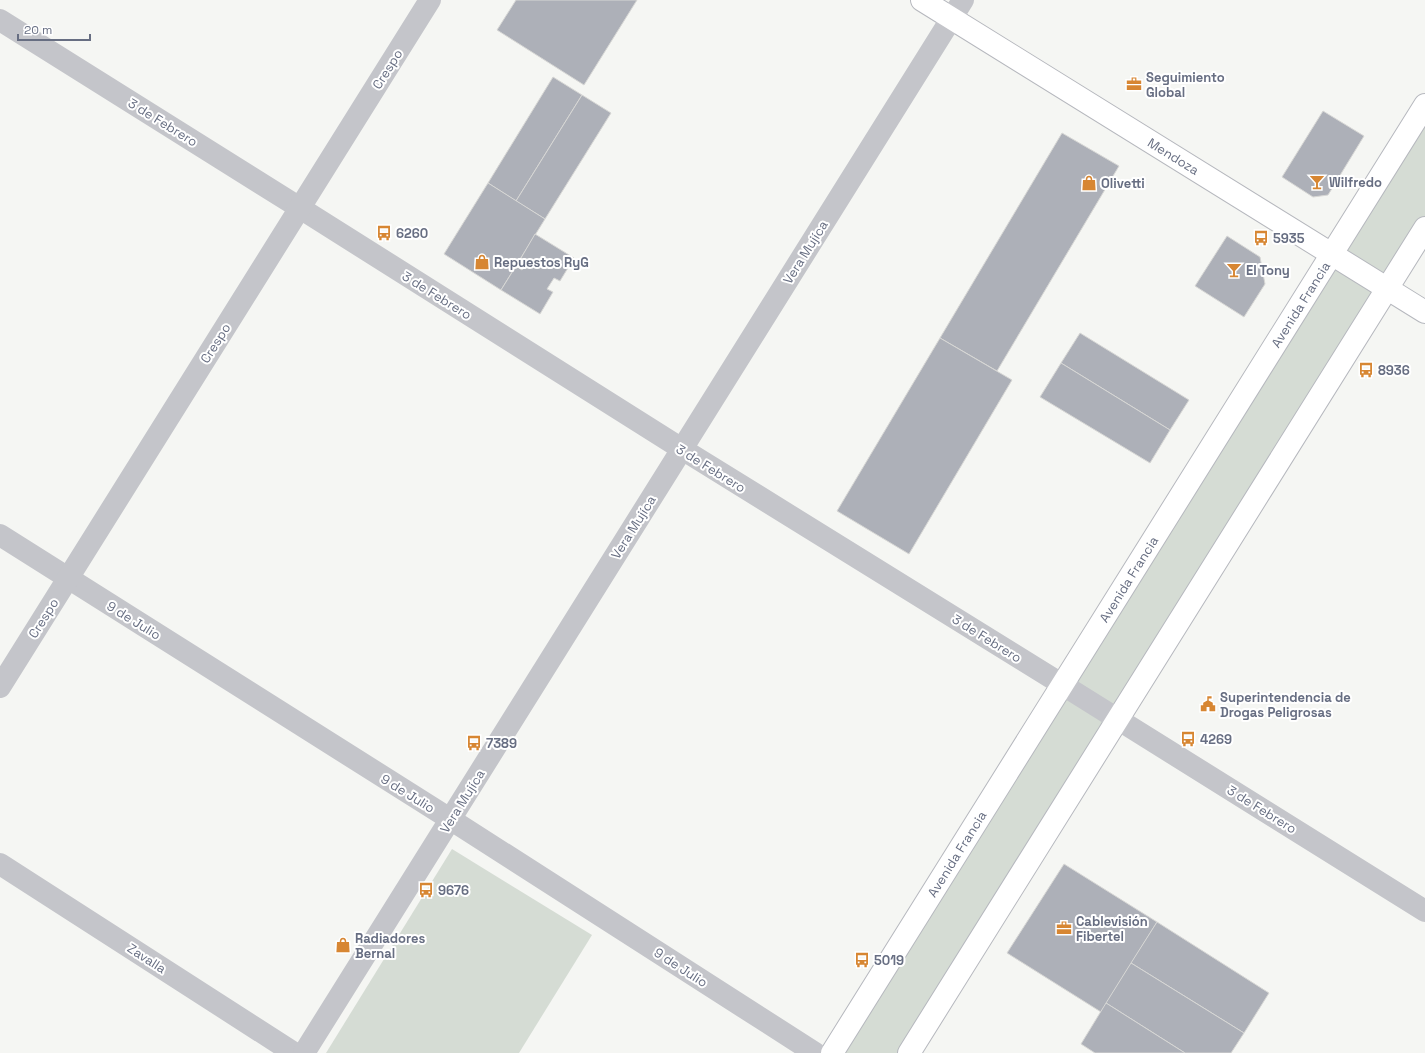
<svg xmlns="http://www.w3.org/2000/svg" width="1425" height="1053" viewBox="0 0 1425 1053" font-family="'Space Grotesk',sans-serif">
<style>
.green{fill:#d5dcd4}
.building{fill:#adb0b8;stroke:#d7d7d5}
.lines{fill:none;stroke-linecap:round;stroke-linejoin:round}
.secondary-casing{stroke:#b6b8be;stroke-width:24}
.minor{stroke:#c4c5ca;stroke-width:22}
.secondary{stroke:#fff;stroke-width:22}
.labels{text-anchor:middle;stroke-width:4;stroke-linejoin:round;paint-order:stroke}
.street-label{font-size:13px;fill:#676e82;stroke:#fff}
.poi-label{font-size:13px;font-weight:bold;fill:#676e82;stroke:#fff;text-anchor:start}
</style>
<rect width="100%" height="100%" fill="#f5f6f3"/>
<g class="green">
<path d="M 1425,105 L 1425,228 L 909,1053 L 832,1053 Z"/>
<path d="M 452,849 L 592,935 L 519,1053 L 326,1053 Z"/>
</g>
<g class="building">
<path d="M 516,0 L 637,0 L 584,85 L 497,30 Z"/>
<path d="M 553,77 L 582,95 L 516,201 L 488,183 Z"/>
<path d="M 582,95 L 611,113 L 545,219 L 516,201 Z"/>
<path d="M 1323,111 L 1364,136 L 1328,195 L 1313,197 L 1282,177 Z"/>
<path d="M 1062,133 L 1119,166 L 997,371 L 940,338 Z"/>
<path d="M 488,183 L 545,219 L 501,290 L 444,254 Z"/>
<path d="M 535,234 L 574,258 L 560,281 L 554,278 L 547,289 L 553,292 L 540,314 L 501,290 L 516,266 L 522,270 L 527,262 L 521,258 Z"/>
<path d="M 1227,236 L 1260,257 L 1265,284 L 1244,317 L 1195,286 Z"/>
<path d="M 1080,333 L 1189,400 L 1170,430 L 1061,363 Z"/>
<path d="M 940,338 L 1012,380 L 909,554 L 837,511 Z"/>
<path d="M 1061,363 L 1170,430 L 1150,463 L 1040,397 Z"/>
<path d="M 1064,864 L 1157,922 L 1101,1012 L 1007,953 Z"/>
<path d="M 1157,922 L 1269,993 L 1244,1033 L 1131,963 Z"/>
<path d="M 1131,963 L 1244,1033 L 1231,1053 L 1185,1053 L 1106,1003 Z"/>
<path d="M 1106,1003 L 1185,1053 L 1095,1053 L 1081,1044 Z"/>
</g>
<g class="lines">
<g class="secondary-casing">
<g id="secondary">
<path id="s1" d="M 922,0 L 1425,312"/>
<path id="s2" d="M 832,1053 L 1425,105"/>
<path d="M 909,1053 L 1425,228"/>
</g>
</g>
<g class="minor">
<path d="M 0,20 L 300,208 L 682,449 L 1063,685 L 1425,911"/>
<path d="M 0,535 L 450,819 L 815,1053"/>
<path d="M 0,687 L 430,0"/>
<path d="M 0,864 L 294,1053"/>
<path d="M 304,1053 L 963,0"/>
</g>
<use href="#secondary" class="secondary"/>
</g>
<defs>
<g id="office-bare" transform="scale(1.2)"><path d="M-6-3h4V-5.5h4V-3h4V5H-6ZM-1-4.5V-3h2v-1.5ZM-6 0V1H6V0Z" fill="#d78632" stroke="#fff" stroke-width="2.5" paint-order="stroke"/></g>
<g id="bar-bare" transform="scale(1.2)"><path d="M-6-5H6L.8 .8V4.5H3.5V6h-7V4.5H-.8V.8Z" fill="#d78632" stroke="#fff" stroke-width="2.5" paint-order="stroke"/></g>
<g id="shop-bare" transform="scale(1.2)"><path d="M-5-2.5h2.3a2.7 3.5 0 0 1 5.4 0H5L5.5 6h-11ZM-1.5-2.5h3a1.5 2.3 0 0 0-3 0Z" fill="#d78632" stroke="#fff" stroke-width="2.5" paint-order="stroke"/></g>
<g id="bus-bare" transform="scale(1.2)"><path d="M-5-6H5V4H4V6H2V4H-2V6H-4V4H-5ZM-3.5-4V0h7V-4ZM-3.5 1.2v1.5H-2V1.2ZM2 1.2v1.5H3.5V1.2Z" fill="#d78632" stroke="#fff" stroke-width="2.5" paint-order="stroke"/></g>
<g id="civic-bare" transform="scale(1.2)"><path d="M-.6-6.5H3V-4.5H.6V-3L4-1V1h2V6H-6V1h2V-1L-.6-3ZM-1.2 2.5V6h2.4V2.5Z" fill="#d78632" stroke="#fff" stroke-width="2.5" paint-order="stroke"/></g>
</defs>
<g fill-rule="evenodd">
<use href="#office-bare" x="1134" y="84"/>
<use href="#bar-bare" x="1317" y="182"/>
<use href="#shop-bare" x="1089" y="183"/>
<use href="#bus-bare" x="384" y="233"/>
<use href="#bus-bare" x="1261" y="238"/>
<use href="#shop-bare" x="482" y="262"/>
<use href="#bar-bare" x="1234" y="270"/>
<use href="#bus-bare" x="1366" y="370"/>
<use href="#civic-bare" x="1208" y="704"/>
<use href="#bus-bare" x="1188" y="739"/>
<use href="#bus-bare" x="474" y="743"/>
<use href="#bus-bare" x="426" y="890"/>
<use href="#office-bare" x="1064" y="928"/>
<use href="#shop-bare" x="343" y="945"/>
<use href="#bus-bare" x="862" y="960"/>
</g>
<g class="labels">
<g class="street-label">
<text transform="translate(387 69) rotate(-58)" y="5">Crespo</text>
<text transform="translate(163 122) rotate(32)" y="5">3 de Febrero</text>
<text dy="5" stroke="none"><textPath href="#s1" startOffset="296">Mendoza</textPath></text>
<text transform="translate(805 252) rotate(-58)" y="5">Vera Mujíca</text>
<text transform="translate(437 295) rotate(32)" y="5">3 de Febrero</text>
<text dy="5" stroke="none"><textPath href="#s2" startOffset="883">Avenida Francia</textPath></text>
<text transform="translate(215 343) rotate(-58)" y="5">Crespo</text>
<text transform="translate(711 468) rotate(32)" y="5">3 de Febrero</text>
<text transform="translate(633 527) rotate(-58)" y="5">Vera Mujíca</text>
<text dy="5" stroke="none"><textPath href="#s2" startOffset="559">Avenida Francia</textPath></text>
<text transform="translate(43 618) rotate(-58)" y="5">Crespo</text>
<text transform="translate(134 620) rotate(32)" y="5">9 de Julio</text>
<text transform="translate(987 638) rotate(32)" y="5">3 de Febrero</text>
<text transform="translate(408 793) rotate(32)" y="5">9 de Julio</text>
<text transform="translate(462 801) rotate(-58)" y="5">Vera Mujíca</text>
<text transform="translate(1262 809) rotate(32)" y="5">3 de Febrero</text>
<text dy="5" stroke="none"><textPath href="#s2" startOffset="235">Avenida Francia</textPath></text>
<text transform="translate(147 958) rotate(33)" y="5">Zavalla</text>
<text transform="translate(681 967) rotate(33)" y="5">9 de Julio</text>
</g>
<g class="poi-label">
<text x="1146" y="82">Seguimiento<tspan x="1146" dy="15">Global</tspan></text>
<text x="1329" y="187">Wilfredo</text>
<text x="1101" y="188">Olivetti</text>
<text x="396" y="238">6260</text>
<text x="1273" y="243">5935</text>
<text x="494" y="267">Repuestos RyG</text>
<text x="1246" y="275">El Tony</text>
<text x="1378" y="375">8936</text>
<text x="1220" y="702">Superintendencia de<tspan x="1220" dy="15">Drogas Peligrosas</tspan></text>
<text x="1200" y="744">4269</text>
<text x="486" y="748">7389</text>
<text x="438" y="895">9676</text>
<text x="1076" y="926">Cablevisión<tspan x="1076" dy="15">Fibertel</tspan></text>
<text x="355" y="943">Radiadores<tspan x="355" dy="15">Bernal</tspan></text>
<text x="874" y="965">5019</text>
</g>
</g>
<path d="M18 34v6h72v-6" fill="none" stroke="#676e82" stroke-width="2"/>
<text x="24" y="34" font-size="12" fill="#676e82" stroke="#ffffff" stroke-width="3" paint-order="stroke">20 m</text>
</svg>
